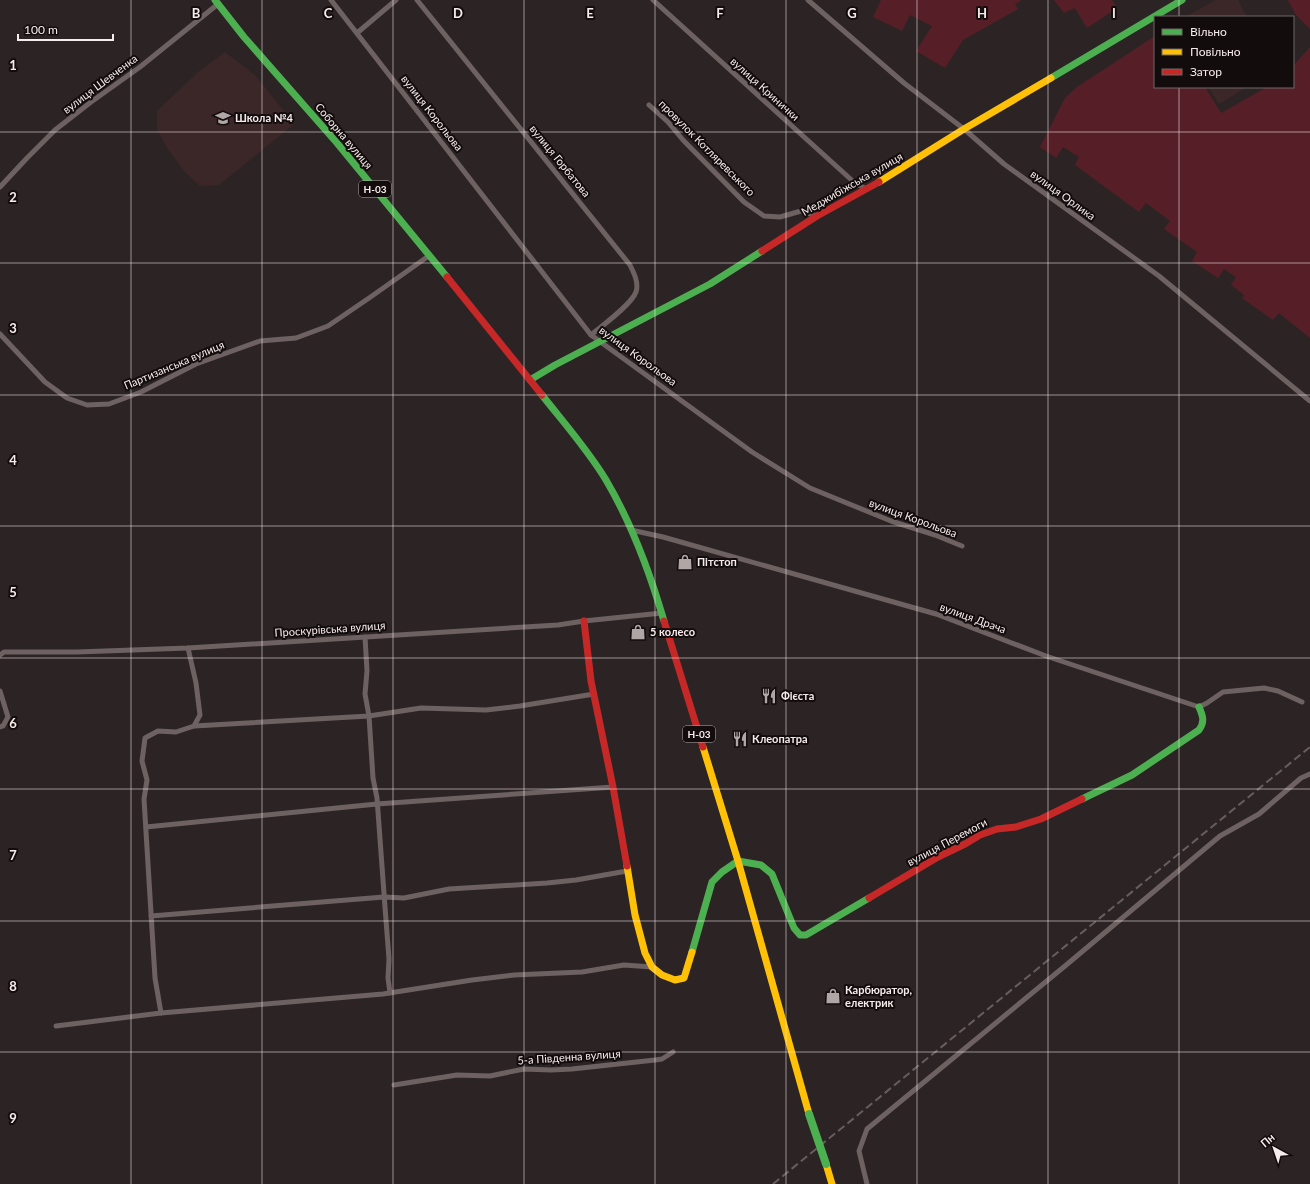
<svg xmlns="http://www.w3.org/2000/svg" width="1310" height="1184" viewBox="0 0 1310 1184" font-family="Lato,sans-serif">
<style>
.built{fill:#3c2728}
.green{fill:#561f27}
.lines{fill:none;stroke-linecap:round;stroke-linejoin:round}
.street{stroke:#6e6162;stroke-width:5}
.fast{stroke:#4caf50;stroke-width:7}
.slow{stroke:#ffc107;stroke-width:7}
.jam{stroke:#c62828;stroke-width:7}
.rail{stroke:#685d5e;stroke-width:2;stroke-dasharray:8 4;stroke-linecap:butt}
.fast-bridge{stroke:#4caf50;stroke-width:8}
.grid{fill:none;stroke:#f7ecec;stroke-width:1;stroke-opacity:0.55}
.labels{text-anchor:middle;stroke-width:4;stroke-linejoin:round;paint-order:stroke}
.shield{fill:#130c0d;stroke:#b3a9a9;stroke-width:1}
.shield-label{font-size:10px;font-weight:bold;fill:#f7ecec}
.street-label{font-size:11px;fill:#f7ecec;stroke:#130c0d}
.poi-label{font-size:11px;font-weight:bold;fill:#f7ecec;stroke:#130c0d;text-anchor:start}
.grid-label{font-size:13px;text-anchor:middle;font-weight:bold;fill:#f7ecec;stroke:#130c0d;stroke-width:4;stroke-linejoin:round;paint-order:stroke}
</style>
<rect width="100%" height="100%" fill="#2c2424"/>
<g class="built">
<path d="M 1216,0 L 1238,0 L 1247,17 L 1185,17 Z"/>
<path d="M 225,52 L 256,76 L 294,124 L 219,185 L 200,186 L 184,171 L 168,149 L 157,130 L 157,111 L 198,72 Z"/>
<path d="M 1208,87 L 1247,87 L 1219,104 Z"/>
</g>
<g class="green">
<path d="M 881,0 L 1022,0 L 1015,4 L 1018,9 L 963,40 L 945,68 L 916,51 L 932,26 L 910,15 L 902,31 L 873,17 Z"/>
<path d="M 1054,0 L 1112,0 L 1117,8 L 1087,28 L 1075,8 L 1064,13 Z"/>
<path d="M 1288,0 L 1310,0 L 1310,29 L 1296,15 Z"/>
<path d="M 1155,36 L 1155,87 L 1205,87 L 1221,113 L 1267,87 L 1293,87 L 1293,66 L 1310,47 L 1310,338 L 1279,313 L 1273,320 L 1242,298 L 1244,295 L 1231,285 L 1236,277 L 1224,269 L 1218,278 L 1192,261 L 1197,252 L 1164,229 L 1170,221 L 1146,203 L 1139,212 L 1075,165 L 1079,157 L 1063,147 L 1056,158 L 1040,147 L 1065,98 L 1077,87 Z"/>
</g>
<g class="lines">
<g class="street">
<path d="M 331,0 L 591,335 L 752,452 L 810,488 L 891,521 L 935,535 L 962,546"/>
<path d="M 417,0 L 630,265 C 634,273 639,283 636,292 C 631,305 603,325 591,335"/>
<path d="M 653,0 L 856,184 L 867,189"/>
<path d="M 808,0 L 904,83 L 964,129 L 1004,164 L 1159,276 L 1310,401"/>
<path d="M 357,33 L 396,0"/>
<path d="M 649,105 L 668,122 L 683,140 L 744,202 L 764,216 L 780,217 L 801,211 L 817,216"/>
<path d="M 0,187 L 27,158 L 55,130 L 91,102 L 140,67 L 218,4"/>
<path d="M 0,334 L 45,382 L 67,398 L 87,405 L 109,404 L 141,392 L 196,364 L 260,341 L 296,338 L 328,326 L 372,296 L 430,255"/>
<path d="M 631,530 L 663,537 L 936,614 L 1046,656 L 1199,707 L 1207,703 L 1223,692 L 1264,688 L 1278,691 L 1302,702"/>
<path d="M 365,637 L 367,671 L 365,694 L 369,716 L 373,778 L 377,798 L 385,907 L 389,959 L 388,978 L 390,993"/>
<path d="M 0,655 L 4,652 L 77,652 L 188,648 L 558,625 L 584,621 L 662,613"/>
<path d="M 0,691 L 8,717 L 3,726 L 0,727"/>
<path d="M 194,726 L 369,716 L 421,708 L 486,710 L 520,706 L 594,694"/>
<path d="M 146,827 L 377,804 L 613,787"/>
<path d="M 151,916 L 384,897 L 404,898 L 449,889 L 547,883 L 576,880 L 627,871"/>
<path d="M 161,1013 L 383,994 L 472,980 L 514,975 L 582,972 L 624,965 L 652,967"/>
<path d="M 56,1026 L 161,1013 L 155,978 L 144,799 L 147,780 L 142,761 L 145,738 L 158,731 L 176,732 L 194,726 L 200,715 L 196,683 L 188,648"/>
<path d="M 394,1085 L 457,1075 L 490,1076 L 524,1069 L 551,1070 L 572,1069 L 655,1060 L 662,1059 L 673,1052"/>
<path d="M 867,1184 L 859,1151 L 867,1129 L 1065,966 L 1220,836 L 1259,814 L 1301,778 L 1310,774"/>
</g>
<g class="fast">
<path d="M 215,0 L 244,37 L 337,143 L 447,277"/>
<path d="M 1051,78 L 1182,0"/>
<path d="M 530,380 L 555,365 L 710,284 L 762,251"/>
<path d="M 542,395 C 564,423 588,450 606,480 C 632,524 650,573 664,621"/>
<path d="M 1082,799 L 1132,775 L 1199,730 C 1205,722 1203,716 1199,707"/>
<path d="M 692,952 L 712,882 L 722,872 L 738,861 L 761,865 L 772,874 L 794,928 L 800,935 L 806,935 L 869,898"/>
</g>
<g class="slow">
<path d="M 879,182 L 964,129 L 1051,78"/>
<path d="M 703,747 L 738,861 L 809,1114"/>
<path d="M 627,866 L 635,915 L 645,953 L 652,967 L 662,975 L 675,980 L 684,978 L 692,952"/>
<path d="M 826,1164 L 832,1184"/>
</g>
<g class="jam">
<path d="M 762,251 L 817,216 L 879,182"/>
<path d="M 447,277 L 542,395"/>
<path d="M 584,621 L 591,681 L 613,787 L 627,866"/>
<path d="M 664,621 L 703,747"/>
<path d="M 869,898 L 938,857 L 965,844 L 980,835 L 997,829 L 1016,827 L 1041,819 L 1082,799"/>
</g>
<path class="rail" d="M 773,1184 L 1310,747"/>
<path class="fast-bridge" d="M 809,1114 L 826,1164"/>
</g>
<path class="grid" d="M 131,0 L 131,1184M 262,0 L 262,1184M 393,0 L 393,1184M 524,0 L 524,1184M 655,0 L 655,1184M 786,0 L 786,1184M 917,0 L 917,1184M 1048,0 L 1048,1184M 1179,0 L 1179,17M 1179,87 L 1179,1184M 0,132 L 1310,132M 0,263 L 1310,263M 0,395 L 1310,395M 0,526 L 1310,526M 0,658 L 1310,658M 0,789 L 1310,789M 0,921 L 1310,921M 0,1052 L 1310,1052"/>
<defs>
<g id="school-bare" transform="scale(1.2)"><path d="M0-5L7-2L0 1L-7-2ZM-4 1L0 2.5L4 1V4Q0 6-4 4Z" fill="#b0a6a6" stroke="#130c0d" stroke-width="2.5" paint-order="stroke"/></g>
<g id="shop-bare" transform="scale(1.2)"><path d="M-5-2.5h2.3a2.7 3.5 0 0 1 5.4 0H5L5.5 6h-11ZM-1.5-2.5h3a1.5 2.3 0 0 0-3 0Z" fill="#b0a6a6" stroke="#130c0d" stroke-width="2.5" paint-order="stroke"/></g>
<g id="restaurant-bare" transform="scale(1.2)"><path d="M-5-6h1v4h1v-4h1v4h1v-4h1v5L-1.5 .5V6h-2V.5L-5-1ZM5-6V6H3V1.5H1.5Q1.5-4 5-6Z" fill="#b0a6a6" stroke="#130c0d" stroke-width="2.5" paint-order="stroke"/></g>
</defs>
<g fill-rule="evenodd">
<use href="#school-bare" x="223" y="118"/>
<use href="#shop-bare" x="685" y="562"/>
<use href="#shop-bare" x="638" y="632"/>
<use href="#restaurant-bare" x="769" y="696"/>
<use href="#restaurant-bare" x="740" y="739"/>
<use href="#shop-bare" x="833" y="996"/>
</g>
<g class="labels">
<g class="shield">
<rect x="359" y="181" width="32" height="16" rx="3"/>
<rect x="683" y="726" width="32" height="16" rx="3"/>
</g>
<g class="shield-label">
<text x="375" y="193">Н-03</text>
<text x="699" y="738">Н-03</text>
</g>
<g class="street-label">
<text transform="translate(100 84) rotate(-37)" y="4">вулиця Шевченка</text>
<text transform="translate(765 89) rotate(42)" y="4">вулиця Кринички</text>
<text transform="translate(432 113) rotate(52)" y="4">вулиця Корольова</text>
<text transform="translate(344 136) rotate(50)" y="4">Соборна вулиця</text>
<text transform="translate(707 148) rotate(45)" y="4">провулок Котляревського</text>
<text transform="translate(560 161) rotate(51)" y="4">вулиця Горбатова</text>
<text transform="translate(852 184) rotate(-30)" y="4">Меджибіжська вулиця</text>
<text transform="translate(1063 195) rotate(36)" y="4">вулиця Орлика</text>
<text transform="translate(638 356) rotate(36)" y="4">вулиця Корольова</text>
<text transform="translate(174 365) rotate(-23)" y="4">Партизанська вулиця</text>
<text transform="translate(913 518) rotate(20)" y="4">вулиця Корольова</text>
<text transform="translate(973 618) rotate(20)" y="4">вулиця Драча</text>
<text transform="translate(330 629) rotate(-4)" y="4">Проскурівська вулиця</text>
<text transform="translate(947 842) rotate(-28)" y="4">вулиця Перемоги</text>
<text transform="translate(569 1057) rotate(-4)" y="4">5-а Південна вулиця</text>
</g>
<g class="poi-label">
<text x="235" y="122">Школа №4</text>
<text x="697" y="566">Пітстоп</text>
<text x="650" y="636">5 колесо</text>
<text x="781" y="700">Фієста</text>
<text x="752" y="743">Клеопатра</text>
<text x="845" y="994">Карбюратор,<tspan x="845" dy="13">електрик</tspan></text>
</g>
</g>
<g class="grid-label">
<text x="196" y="18">B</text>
<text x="328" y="18">C</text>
<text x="458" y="18">D</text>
<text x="590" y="18">E</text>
<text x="720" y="18">F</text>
<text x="852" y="18">G</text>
<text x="982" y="18">H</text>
<text x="1114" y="18">I</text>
<text x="13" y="70">1</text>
<text x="13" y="202">2</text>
<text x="13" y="333">3</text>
<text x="13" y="465">4</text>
<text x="13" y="597">5</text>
<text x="13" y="728">6</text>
<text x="13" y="860">7</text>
<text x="13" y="991">8</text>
<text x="13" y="1123">9</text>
</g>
<rect x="1154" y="16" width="140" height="72" fill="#130c0d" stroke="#6e6666"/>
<rect x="1162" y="29" width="20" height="6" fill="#4caf50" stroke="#6e6666"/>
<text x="1190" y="36" font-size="12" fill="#f7ecec">Вільно</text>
<rect x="1162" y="49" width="20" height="6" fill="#ffc107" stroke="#6e6666"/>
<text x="1190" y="56" font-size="12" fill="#f7ecec">Повільно</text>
<rect x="1162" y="69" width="20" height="6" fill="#c62828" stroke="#6e6666"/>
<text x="1190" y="76" font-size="12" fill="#f7ecec">Затор</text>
<g transform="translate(1274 1148) rotate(320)" stroke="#130c0d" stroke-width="3" paint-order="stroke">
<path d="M0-3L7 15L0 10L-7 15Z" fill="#f7ecec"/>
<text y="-6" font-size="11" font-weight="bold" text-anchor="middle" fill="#f7ecec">Пн</text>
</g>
<path d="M18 34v6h95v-6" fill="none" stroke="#f7ecec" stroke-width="2"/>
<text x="24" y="34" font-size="12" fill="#f7ecec" stroke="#130c0d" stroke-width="3" paint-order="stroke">100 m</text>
</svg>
